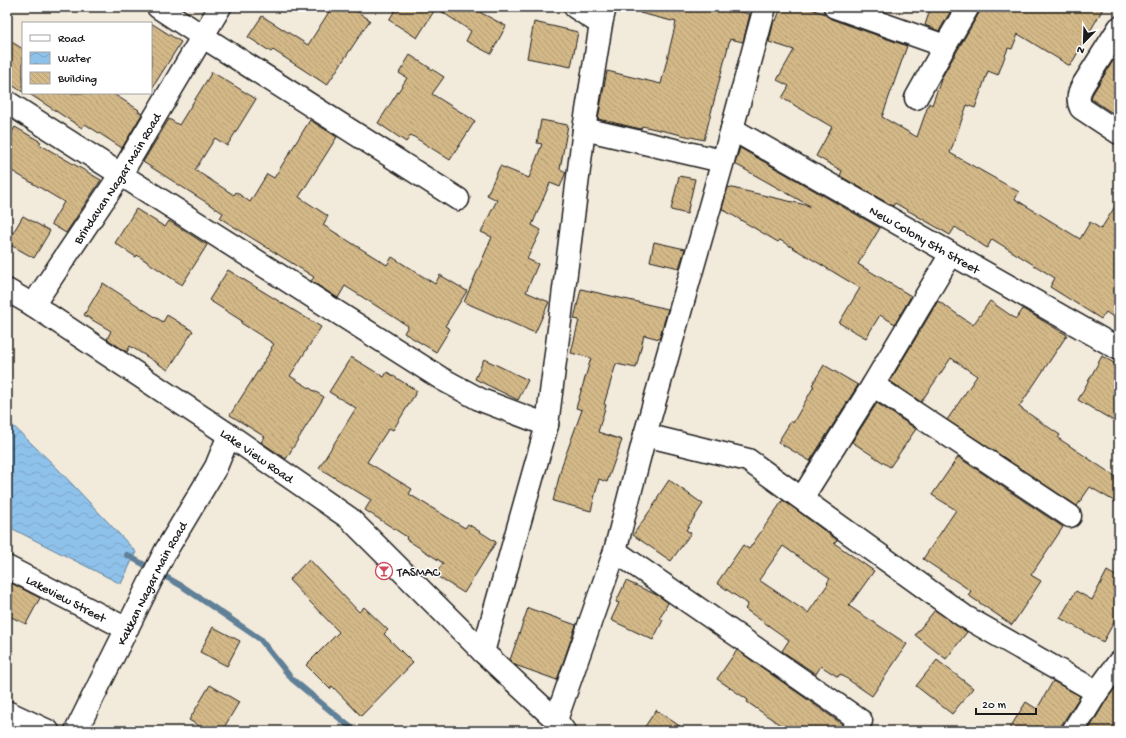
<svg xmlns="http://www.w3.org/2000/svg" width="1126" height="738" viewBox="0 0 1126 738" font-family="'Gochi Hand',sans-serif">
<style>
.water{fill:url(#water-waves);stroke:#618098}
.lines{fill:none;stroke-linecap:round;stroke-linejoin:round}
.stream{stroke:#618098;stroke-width:6}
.building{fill:url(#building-back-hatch);stroke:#1c1c1c;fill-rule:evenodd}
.minor-casing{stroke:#1c1c1c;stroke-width:25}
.minor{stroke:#fff;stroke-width:22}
.labels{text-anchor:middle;stroke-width:3;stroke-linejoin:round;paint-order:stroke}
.street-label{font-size:13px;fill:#1c1c1c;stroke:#fff}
.poi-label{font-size:13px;fill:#1c1c1c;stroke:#fff;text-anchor:start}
</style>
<defs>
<pattern id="water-waves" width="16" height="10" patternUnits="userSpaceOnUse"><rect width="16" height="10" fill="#8fc2eb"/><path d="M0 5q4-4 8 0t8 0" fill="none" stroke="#7ba6c9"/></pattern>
<pattern id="building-back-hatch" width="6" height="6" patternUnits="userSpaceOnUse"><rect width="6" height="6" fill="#d3b888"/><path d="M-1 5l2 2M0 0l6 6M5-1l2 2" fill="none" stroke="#b59e75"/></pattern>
</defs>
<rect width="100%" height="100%" fill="#f2eadb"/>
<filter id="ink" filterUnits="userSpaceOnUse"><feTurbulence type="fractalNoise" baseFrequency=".025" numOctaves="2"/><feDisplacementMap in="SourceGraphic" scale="8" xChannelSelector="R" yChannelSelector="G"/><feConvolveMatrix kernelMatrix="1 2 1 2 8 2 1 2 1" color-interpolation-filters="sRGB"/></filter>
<g filter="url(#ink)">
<path class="water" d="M 7,420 L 56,467 L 136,552 L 121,584 L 7,526 Z"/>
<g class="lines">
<path class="stream" d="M 127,555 L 182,586 L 260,639 L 292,679 L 355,731"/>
</g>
<g class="building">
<path d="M 332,7 L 350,7 L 370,20 L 327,85 L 273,50 L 271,52 L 248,37 L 262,16 L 308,45 Z"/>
<path d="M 397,7 L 470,7 L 506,26 L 491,54 L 466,41 L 471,31 L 436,8 L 417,38 L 389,20 Z"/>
<path d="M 641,7 L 719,7 L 750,14 L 743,42 L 730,39 L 704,140 L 642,126 L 641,129 L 598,119 L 607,71 L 661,84 L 676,22 L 640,13 Z"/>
<path d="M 781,7 L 806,7 L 825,14 L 831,19 L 907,46 L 882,117 L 917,137 L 929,103 L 932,105 L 942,77 L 979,13 L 980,7 L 1104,7 L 1070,66 L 1018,34 L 1012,49 L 1008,48 L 998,75 L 988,71 L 975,108 L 967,105 L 950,153 L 1019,192 L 1015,199 L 1080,239 L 1090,222 L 1101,229 L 1119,200 L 1119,321 L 1106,312 L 1101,319 L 1050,287 L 1055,278 L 992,239 L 987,248 L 955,227 L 950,235 L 895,203 L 893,206 L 840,176 L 842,171 L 816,156 L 832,127 L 782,98 L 789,86 L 777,80 L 794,50 L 769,42 L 774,20 L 776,21 Z"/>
<path d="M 931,7 L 953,7 L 939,31 L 925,25 Z"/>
<path d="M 534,22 L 578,32 L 571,67 L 527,58 Z"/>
<path d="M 151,23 L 181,42 L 151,90 Z"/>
<path d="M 7,39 L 23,49 L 23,92 L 7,82 Z"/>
<path d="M 1119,51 L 1119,117 L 1091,99 L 1092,95 Z"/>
<path d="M 410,55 L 444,77 L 432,94 L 475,121 L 450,160 L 411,135 L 406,142 L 378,123 L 407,78 L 399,73 Z"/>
<path d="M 212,72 L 256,99 L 227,146 L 215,138 L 195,170 L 234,195 L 236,192 L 250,202 L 267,174 L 274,178 L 310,120 L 337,137 L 299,197 L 328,216 L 323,225 L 387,265 L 392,257 L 435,284 L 440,275 L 467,291 L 445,326 L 450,329 L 436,352 L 404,333 L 408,326 L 345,286 L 338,298 L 311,281 L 314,277 L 220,218 L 223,213 L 143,162 L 169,119 L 179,125 Z"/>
<path d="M 28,93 L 112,93 L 139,110 L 138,111 L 142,114 L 122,148 L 85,124 L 82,128 Z"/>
<path d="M 541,120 L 568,125 L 560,169 L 566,172 L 560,187 L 550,183 L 532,225 L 541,230 L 527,259 L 538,264 L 526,292 L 549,302 L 535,333 L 464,302 L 492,237 L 481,232 L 497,200 L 487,195 L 500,166 L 529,178 L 542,144 L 537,143 Z"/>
<path d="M 15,127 L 41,142 L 39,144 L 101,180 L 66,233 L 51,224 L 64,202 L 7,168 L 7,141 Z"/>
<path d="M 740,148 L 880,228 L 858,264 L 911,296 L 895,324 L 880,315 L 866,338 L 839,323 L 860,288 L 780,240 L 778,242 L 722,209 L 728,187 L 810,206 L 735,164 Z"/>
<path d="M 679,176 L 695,179 L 687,214 L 671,210 Z"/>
<path d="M 136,209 L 165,227 L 169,221 L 207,245 L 182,285 L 137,255 L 136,257 L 115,243 Z"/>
<path d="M 23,216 L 50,231 L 34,258 L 7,243 Z"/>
<path d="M 654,242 L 685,249 L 679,268 L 650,261 Z"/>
<path d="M 228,270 L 321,327 L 290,376 L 324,397 L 286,459 L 261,442 L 265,437 L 230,415 L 272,349 L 271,348 L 274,344 L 241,323 L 242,321 L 209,300 Z"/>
<path d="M 103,283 L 163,322 L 167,315 L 193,331 L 168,370 L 130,346 L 127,352 L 107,339 L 111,331 L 84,315 Z"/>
<path d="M 581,289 L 668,309 L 659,339 L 644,335 L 636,368 L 616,364 L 604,404 L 606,405 L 598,432 L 622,440 L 607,482 L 599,479 L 591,511 L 553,501 L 562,465 L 582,410 L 576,408 L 591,358 L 571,353 L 579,320 L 574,319 Z"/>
<path d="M 938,301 L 973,325 L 990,301 L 1016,319 L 1023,309 L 1067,335 L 1019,407 L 1060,435 L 1058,438 L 1119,479 L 1119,504 L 1090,487 L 1077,506 L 947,420 L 977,376 L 951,358 L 921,402 L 890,381 Z"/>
<path d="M 1102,356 L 1119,366 L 1119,424 L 1078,400 Z"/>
<path d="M 351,357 L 384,377 L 387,372 L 417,391 L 393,430 L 389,428 L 367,462 L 412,489 L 409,494 L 465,528 L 468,524 L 496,542 L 464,593 L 435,575 L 443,563 L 406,539 L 407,537 L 365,510 L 371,500 L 319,468 L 356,408 L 329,392 Z"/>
<path d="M 484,359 L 528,380 L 518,400 L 475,379 Z"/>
<path d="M 824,365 L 858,385 L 810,461 L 778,442 L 791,421 L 793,423 L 814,386 L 812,385 Z"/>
<path d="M 877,403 L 916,429 L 890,467 L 852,442 Z"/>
<path d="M 958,457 L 1063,527 L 1031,575 L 1041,581 L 1012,625 L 968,595 L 971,591 L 923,559 L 956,510 L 932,495 Z"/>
<path d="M 669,480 L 703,504 L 686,530 L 691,533 L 671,561 L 633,535 L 658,499 L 657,498 Z"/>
<path d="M 783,500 L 837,540 L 834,543 L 874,571 L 849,606 L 907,644 L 872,696 L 840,674 L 838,677 L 821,666 L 816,674 L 782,651 L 789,640 L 745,609 L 748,604 L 717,583 L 743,545 L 749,549 ZM 783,546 L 830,579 L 827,583 L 828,584 L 808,613 L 759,580 Z"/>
<path d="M 309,559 L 359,612 L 364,607 L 388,630 L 384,634 L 413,663 L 361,716 L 332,686 L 330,689 L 306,665 L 339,632 L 289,580 Z"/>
<path d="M 1107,571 L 1119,578 L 1119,613 L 1103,642 L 1060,618 L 1076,591 L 1092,600 Z"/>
<path d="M 7,581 L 40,598 L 26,624 L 7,615 Z"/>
<path d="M 626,581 L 659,596 L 668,603 L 660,618 L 663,620 L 653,640 L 611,620 L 619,603 L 616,602 Z"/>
<path d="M 528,608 L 576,625 L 557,680 L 515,665 L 510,660 Z"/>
<path d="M 935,610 L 967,632 L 946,659 L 915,635 Z"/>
<path d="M 213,627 L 240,641 L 227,666 L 200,652 Z"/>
<path d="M 737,650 L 842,724 L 840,731 L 789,731 L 747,702 L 748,700 L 717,679 Z"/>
<path d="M 937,660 L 973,688 L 952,714 L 916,686 Z"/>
<path d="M 1053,681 L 1080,696 L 1062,724 L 1061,731 L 1008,731 L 1026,702 L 1037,709 Z"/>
<path d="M 1119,683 L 1119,731 L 1088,731 L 1107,699 Z"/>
<path d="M 210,685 L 239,702 L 222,731 L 207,731 L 189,720 Z"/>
<path d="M 656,710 L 687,731 L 642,731 Z"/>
</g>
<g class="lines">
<g class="minor-casing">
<g id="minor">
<path d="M 158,7 L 202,36 L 458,199"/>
<path d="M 575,7 L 601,24"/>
<path d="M 835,7 L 945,46 L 968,7"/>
<path d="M 1119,28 L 1083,85 C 1078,93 1077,100 1081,108 L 1119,133"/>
<path d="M 916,98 L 945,46"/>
<path d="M 7,102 L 442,379 L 481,400 L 547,425"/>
<path d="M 584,129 L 722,161"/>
<path id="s1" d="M 732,129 L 1119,349"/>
<path id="s2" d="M 7,290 L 33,305 L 229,435 L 349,518 L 483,652 L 556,720 L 564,731"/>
<path id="s3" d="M 33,305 L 121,174 L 220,7"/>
<path d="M 873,385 L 1070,516"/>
<path d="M 645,435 L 748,460 L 964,616 L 1097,692"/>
<path d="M 802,498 L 873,385 L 951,254"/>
<path d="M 615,551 L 861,721 L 852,731"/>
<path id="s4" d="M 7,567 L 127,629"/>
<path d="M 483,652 L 547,425 L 584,129 L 601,24 L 605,7"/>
<path d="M 7,712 L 48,731"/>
<path d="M 556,720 L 615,551 L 645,435 L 732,129 L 765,7"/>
<path id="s5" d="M 76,731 L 165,552 L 216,467 L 229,435"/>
<path d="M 1073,731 L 1097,692 L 1119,662"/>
</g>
</g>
<use href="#minor" class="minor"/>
</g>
</g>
<defs>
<g id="bar-ring" transform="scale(0.9)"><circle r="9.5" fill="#fff" stroke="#d1495b" stroke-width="1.5"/><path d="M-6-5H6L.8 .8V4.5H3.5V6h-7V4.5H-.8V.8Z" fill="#d1495b"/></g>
</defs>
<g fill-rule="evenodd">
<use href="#bar-ring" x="384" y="571"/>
</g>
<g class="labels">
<g class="street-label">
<text dy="5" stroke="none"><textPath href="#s3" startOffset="152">Brindavan Nagar Main Road</textPath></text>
<text dy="5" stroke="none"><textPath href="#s1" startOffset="222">New Colony 5th Street</textPath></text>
<text dy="5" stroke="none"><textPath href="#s2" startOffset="300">Lake View Road</textPath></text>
<text dy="5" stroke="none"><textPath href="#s5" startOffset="166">Kakkan Nagar Main Road</textPath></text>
<text dy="5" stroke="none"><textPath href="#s4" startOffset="67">Lakeview Street</textPath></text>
</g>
<g class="poi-label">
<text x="397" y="576">TASMAC</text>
</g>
</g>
<rect width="1126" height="738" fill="none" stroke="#fff" stroke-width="24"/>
<rect x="12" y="12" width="1102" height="714" fill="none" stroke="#1c1c1c" stroke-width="1.5" filter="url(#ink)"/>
<rect x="22" y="22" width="130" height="72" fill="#ffffff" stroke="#a4a4a4"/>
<rect x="30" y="35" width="20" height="6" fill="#ffffff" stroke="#a4a4a4"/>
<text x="58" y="42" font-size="12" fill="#1c1c1c">Road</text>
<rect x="30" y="52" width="20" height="12" fill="url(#water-waves)" stroke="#a4a4a4"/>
<text x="58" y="62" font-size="12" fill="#1c1c1c">Water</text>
<rect x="30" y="72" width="20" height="12" fill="url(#building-back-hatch)" stroke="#a4a4a4"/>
<text x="58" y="82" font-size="12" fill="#1c1c1c">Building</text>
<g transform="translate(1084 42) rotate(203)" stroke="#ffffff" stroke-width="3" paint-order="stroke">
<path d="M0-3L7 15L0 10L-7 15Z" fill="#1c1c1c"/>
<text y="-6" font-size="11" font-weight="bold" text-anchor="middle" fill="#1c1c1c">N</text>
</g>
<path d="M976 708v6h60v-6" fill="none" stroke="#1c1c1c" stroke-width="2"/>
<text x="982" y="708" font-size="12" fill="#1c1c1c" stroke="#ffffff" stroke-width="3" paint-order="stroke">20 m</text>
</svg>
